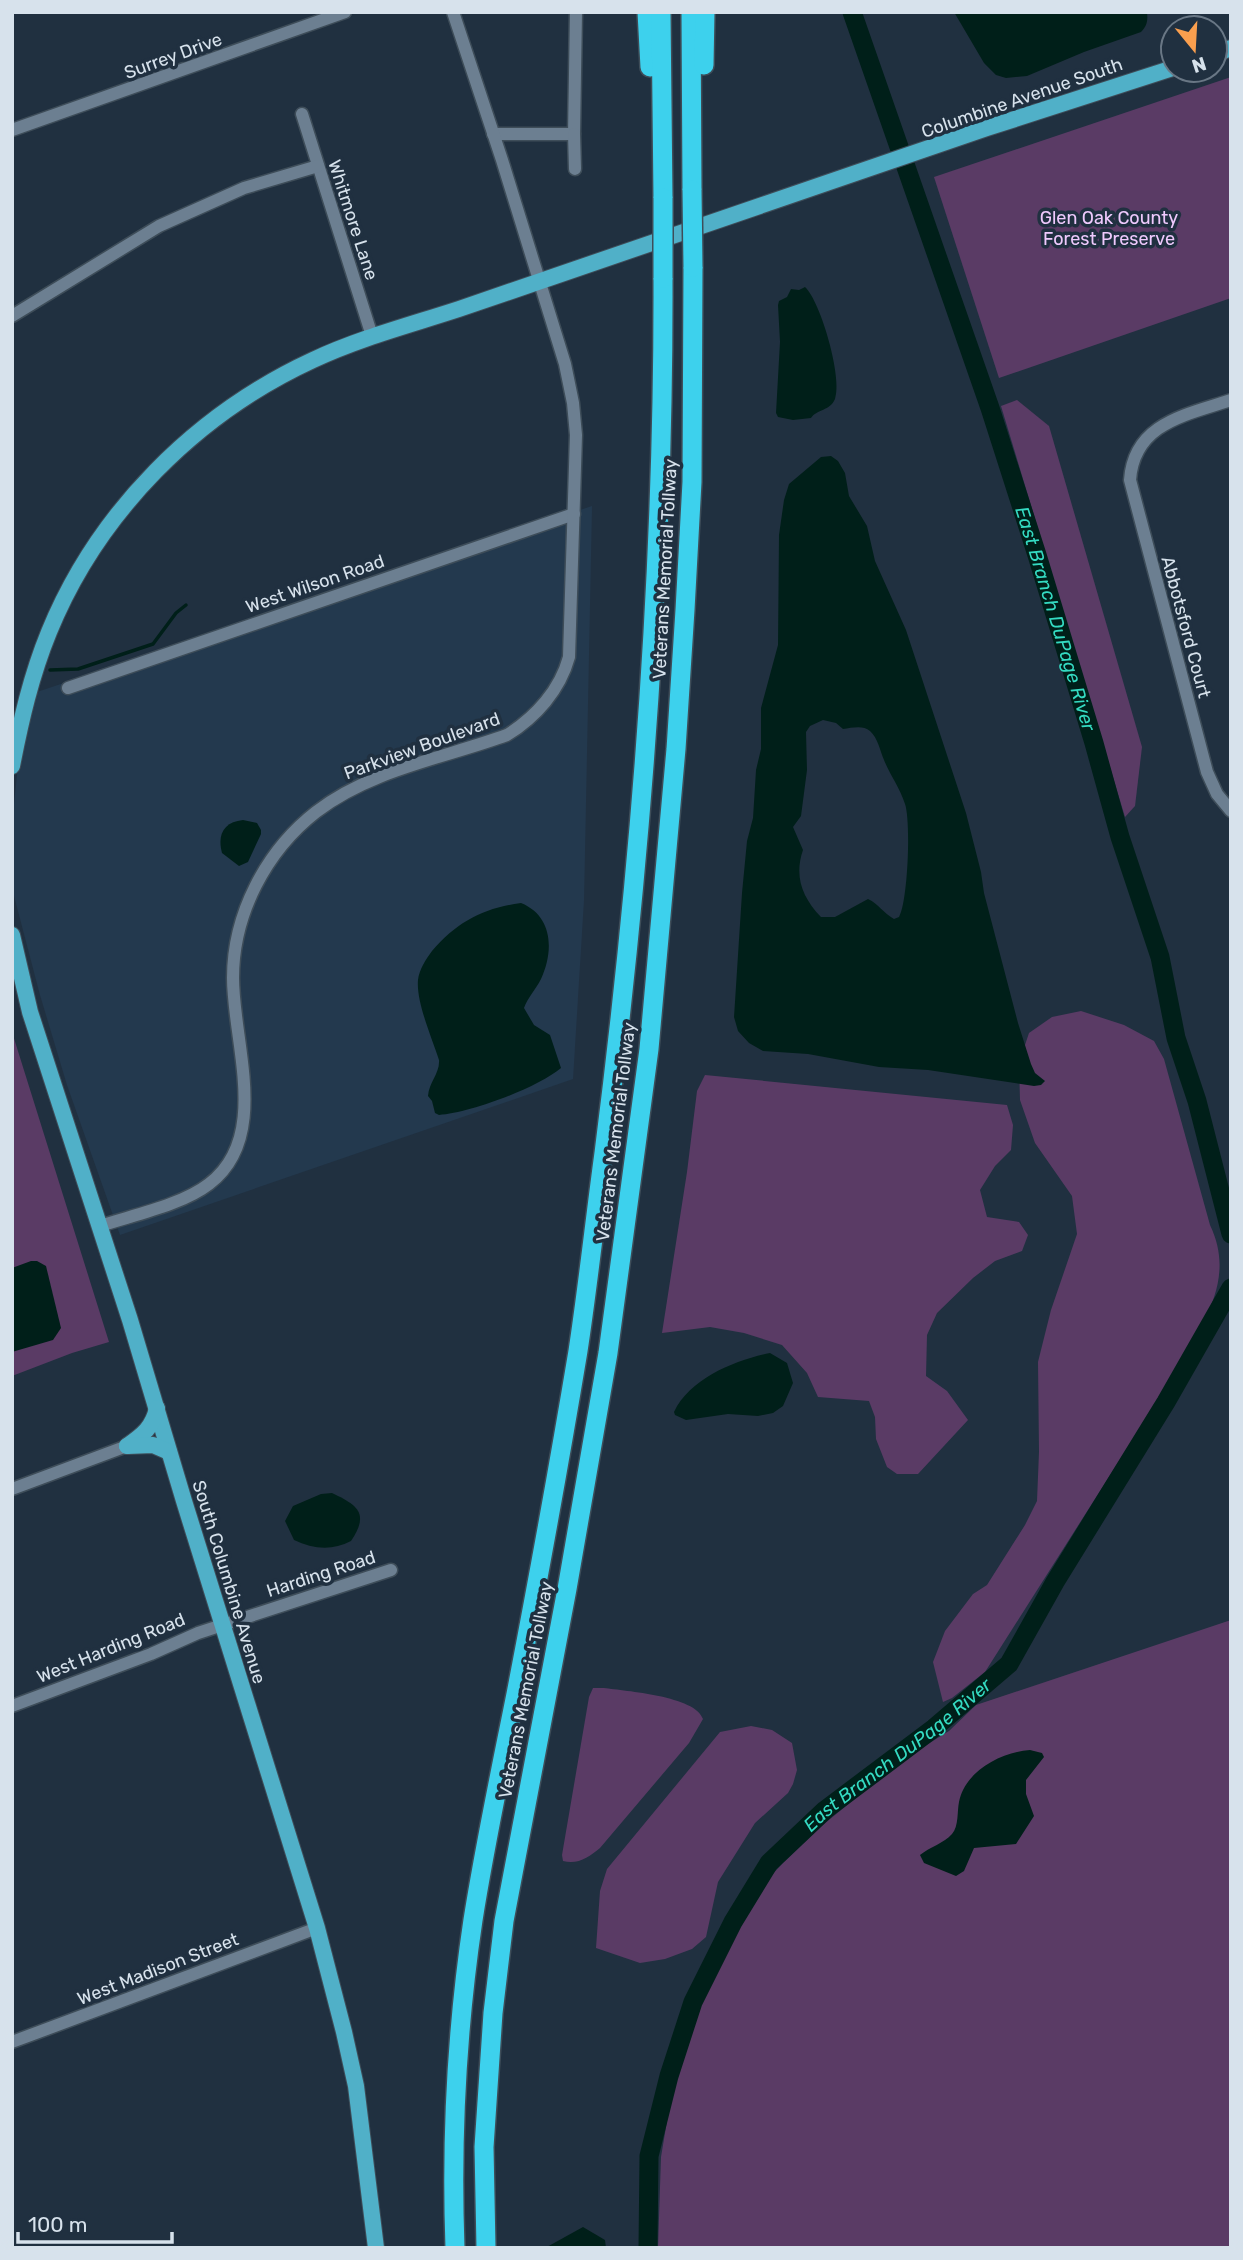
<svg xmlns="http://www.w3.org/2000/svg" width="1243" height="2260" viewBox="0 0 1243 2260" font-family="Rubik,sans-serif">
<style>
.built{fill:#23394e}
.green{fill:#5a3b65}
.water{fill:#001f19;fill-rule:evenodd}
.lines{fill:none;stroke-linecap:round;stroke-linejoin:round}
.stream{stroke:#001f19;stroke-width:3.5}
.river{stroke:#001f19;stroke-width:19}
.minor-casing{stroke:#3e4d59;stroke-width:15}
.major-casing{stroke:#3e4d59;stroke-width:18}
.highway-casing{stroke:#3e4d59;stroke-width:22}
.minor{stroke:#6c7f91;stroke-width:12}
.major{stroke:#50b0c8;stroke-width:16}
.highway{stroke:#3dd1ed;stroke-width:19}
.highway-bridge-casing{stroke:#3e4d59;stroke-width:22;stroke-linecap:butt}
.highway-bridge{stroke:#3dd1ed;stroke-width:19}
.labels{text-anchor:middle;stroke-width:7;stroke-linejoin:round;paint-order:stroke}
.street-label{font-size:18px;fill:#d7e2ec;stroke:#203040}
.park-label{font-size:18px;fill:#efc9fd;stroke:#203040}
.water-label{font-size:19px;font-style:italic;fill:#34dbc2;stroke:#203040}
</style>
<rect width="100%" height="100%" fill="#203040"/>
<path class="built" d="M 592,506 L 584,900 L 573,1079 L 120,1235 L 67,1085 L 40,995 L 12,888 L 12,823 L 18,766 L 34,693 Z"/>
<g class="green">
<path d="M 1231,77 L 1231,298 L 999,378 L 934,177 Z"/>
<path d="M 1017,400 L 1049,426 L 1142,747 L 1135,806 L 1125,817 L 1001,406 Z"/>
<path d="M 1081,1011 L 1124,1025 L 1154,1041 L 1164,1059 L 1210,1225 C 1237,1281 1201,1325 1175,1373 L 985,1672 L 952,1698 L 943,1702 L 933,1662 L 945,1631 L 973,1594 L 987,1585 L 1025,1525 L 1037,1501 L 1039,1452 L 1038,1362 L 1051,1310 L 1077,1234 L 1072,1196 L 1035,1143 L 1020,1100 L 1019,1063 L 1029,1033 L 1052,1017 Z"/>
<path d="M 12,1032 L 109,1342 L 72,1353 L 12,1376 Z"/>
<path d="M 705,1075 L 1007,1105 L 1013,1125 L 1011,1150 L 995,1166 L 980,1190 L 987,1217 L 1019,1222 L 1028,1235 L 1022,1251 L 995,1261 L 973,1278 L 937,1313 L 927,1335 L 926,1376 L 947,1391 L 968,1420 L 918,1474 L 897,1474 L 887,1467 L 876,1439 L 875,1417 L 869,1401 L 818,1397 L 807,1373 L 782,1345 L 744,1333 L 710,1327 L 662,1333 L 687,1172 L 697,1091 Z"/>
<path d="M 1231,1620 L 1231,2248 L 658,2248 L 661,2157 L 669,2109 L 687,2039 L 709,1985 L 752,1902 L 766,1881 L 783,1863 L 824,1824 L 902,1760 L 949,1731 L 976,1705 Z"/>
<path d="M 593,1688 L 604,1688 C 625,1691 696,1696 703,1719 L 689,1743 L 600,1848 C 589,1857 578,1865 563,1861 L 562,1855 L 589,1697 Z"/>
<path d="M 751,1726 L 772,1730 L 792,1743 L 797,1770 L 793,1784 L 788,1793 L 755,1823 L 718,1882 L 706,1937 L 692,1949 L 665,1959 L 640,1963 L 596,1948 L 600,1891 L 607,1869 L 720,1732 Z"/>
</g>
<g class="water">
<path d="M 954,12 L 1147,12 C 1148,21 1147,26 1141,32 L 1084,52 L 1027,76 L 1006,78 L 996,75 L 984,63 Z"/>
<path d="M 805,287 C 821,302 843,379 835,399 C 830,411 817,409 811,418 L 793,420 L 778,417 L 776,413 L 780,342 L 778,305 L 779,301 L 787,297 L 791,289 L 799,290 Z"/>
<path d="M 831,456 L 838,461 L 845,473 L 849,496 L 867,526 L 875,561 L 906,630 L 966,813 L 981,872 L 984,893 L 1018,1023 L 1031,1064 L 1035,1073 L 1045,1081 L 1041,1085 L 1034,1086 L 928,1070 L 879,1067 L 808,1054 L 763,1051 L 749,1043 L 738,1031 L 734,1017 L 742,893 L 747,841 L 753,818 L 756,770 L 761,749 L 761,708 L 778,645 L 779,535 L 784,500 L 789,484 L 821,457 ZM 823,720 L 836,723 L 843,729 C 852,728 863,725 870,731 C 878,738 880,751 884,760 C 890,775 900,788 905,804 C 911,821 908,901 899,917 L 894,919 C 883,913 879,904 868,899 L 835,917 L 821,917 C 802,897 794,876 803,850 L 793,827 L 801,816 L 807,770 L 806,732 L 810,726 Z"/>
<path d="M 243,820 L 257,823 L 261,830 L 261,834 L 248,862 L 239,866 L 222,853 C 217,834 224,822 243,820 Z"/>
<path d="M 521,903 C 553,916 554,951 541,979 C 536,989 528,997 524,1008 L 534,1025 L 550,1035 L 561,1068 C 537,1088 470,1113 439,1115 L 435,1113 L 432,1101 L 428,1096 C 429,1082 440,1073 439,1060 C 432,1038 416,1002 418,980 C 419,970 426,959 432,951 C 457,922 483,908 521,903 Z"/>
<path d="M 31,1261 L 37,1261 L 46,1266 L 61,1328 L 53,1340 L 12,1352 L 12,1268 Z"/>
<path d="M 770,1353 L 787,1363 L 793,1383 L 783,1406 L 773,1413 L 758,1416 L 728,1414 L 686,1420 L 675,1415 L 674,1412 C 690,1378 736,1360 770,1353 Z"/>
<path d="M 332,1493 C 357,1505 370,1513 351,1541 C 332,1551 313,1549 294,1540 L 285,1521 L 293,1506 L 321,1494 Z"/>
<path d="M 1030,1750 L 1042,1753 L 1044,1757 L 1026,1780 L 1026,1794 L 1034,1816 L 1016,1844 L 974,1848 L 964,1871 L 956,1876 L 924,1863 L 920,1855 C 930,1847 944,1843 952,1834 C 959,1826 957,1811 959,1802 C 965,1771 1001,1752 1030,1750 Z"/>
<path d="M 583,2227 L 605,2240 L 606,2248 L 545,2248 Z"/>
</g>
<g class="lines">
<path class="stream" d="M 50,670 L 78,669 L 153,644 L 176,613 L 186,605"/>
<g class="river">
<path id="s1" d="M 852,12 L 990,408 L 1037,555 L 1094,743 L 1120,837 L 1160,957 L 1176,1038 L 1197,1101 L 1231,1234"/>
<path id="s2" d="M 648,2248 L 649,2156 L 669,2076 L 693,2002 L 733,1922 L 769,1863 L 825,1810 L 934,1728 L 1009,1664 L 1055,1582 L 1166,1402 L 1231,1288"/>
</g>
<g class="minor-casing">
<g id="minor">
<path d="M 302,114 L 372,336"/>
<path d="M 12,130 L 345,12"/>
<path d="M 493,134 L 574,134 L 576,12"/>
<path d="M 574,134 L 575,169"/>
<path d="M 12,316 L 159,226 L 244,188 L 318,166"/>
<path d="M 1231,400 C 1186,415 1134,423 1130,480 L 1207,772 L 1217,794 L 1231,811"/>
<path d="M 68,688 L 574,514"/>
<path d="M 100,1226 C 133,1215 182,1205 209,1184 C 271,1137 233,1043 233,978 C 233,914 266,851 316,812 C 370,770 444,758 507,735 C 536,717 560,690 569,657 L 576,435 L 573,403 L 565,364 L 502,160 L 453,12"/>
<path d="M 12,1489 L 127,1446"/>
<path d="M 12,1706 L 151,1654 L 198,1633 L 391,1570"/>
<path d="M 12,2042 L 317,1928"/>
</g>
</g>
<g class="major-casing">
<g id="major">
<path d="M 1215,54 L 1231,48"/>
<path d="M 12,766 C 21,720 31,676 49,632 C 98,512 196,414 313,360 C 360,338 410,325 459,309 L 987,128 L 1173,68"/>
<path d="M 12,935 L 30,1012 L 130,1320 L 184,1501 L 317,1928 L 344,2032 L 356,2086 L 376,2248"/>
<path d="M 127,1446 C 143,1435 153,1427 157,1408"/>
<path d="M 127,1446 L 153,1445 L 169,1452"/>
</g>
</g>
<g class="highway-casing">
<g id="highway">
<path d="M 647,12 L 650,67"/>
<path d="M 661,12 L 663,198"/>
<path d="M 691,12 L 692,190"/>
<path d="M 704,65 L 705,12"/>
<path d="M 455,2248 C 451,2139 457,2027 473,1920 C 485,1844 501,1769 516,1694 C 538,1580 559,1465 578,1351 C 588,1285 595,1219 604,1153 C 641,863 664,570 663,278"/>
<path d="M 486,2248 L 484,2147 L 493,2013 L 504,1921 L 567,1589 L 608,1353 L 649,1049 L 676,749 L 685,610 L 692,482 L 693,267"/>
</g>
</g>
<use href="#minor" class="minor"/>
<use href="#major" class="major"/>
<use href="#highway" class="highway"/>
<g class="highway-bridge-casing">
<g id="highway-bridge">
<path d="M 692,190 L 693,267"/>
<path d="M 663,278 L 663,198"/>
</g>
</g>
<use href="#highway-bridge" class="highway-bridge"/>
</g>
<g class="labels">
<g class="street-label">
<text transform="translate(173 56) rotate(-20)" y="6">Surrey Drive</text>
<text transform="translate(1022 98) rotate(-19)" y="6">Columbine Avenue South</text>
<text transform="translate(353 220) rotate(72)" y="6">Whitmore Lane</text>
<text transform="translate(665 569) rotate(-87)" y="6">Veterans Memorial Tollway</text>
<text transform="translate(315 584) rotate(-19)" y="6">West Wilson Road</text>
<text transform="translate(1186 627) rotate(75)" y="6">Abbotsford Court</text>
<text transform="translate(422 746) rotate(-20)" y="6">Parkview Boulevard</text>
<text transform="translate(616 1132) rotate(-83)" y="6">Veterans Memorial Tollway</text>
<text transform="translate(321 1574) rotate(-18)" y="6">Harding Road</text>
<text transform="translate(229 1582) rotate(73)" y="6">South Columbine Avenue</text>
<text transform="translate(111 1648) rotate(-22)" y="6">West Harding Road</text>
<text transform="translate(526 1690) rotate(-79)" y="6">Veterans Memorial Tollway</text>
<text transform="translate(158 1969) rotate(-21)" y="6">West Madison Street</text>
</g>
<g class="park-label">
<text x="1109" y="224">Glen Oak County<tspan x="1109" dy="21">Forest Preserve</tspan></text>
</g>
<g class="water-label">
<text dy="7" stroke="none"><textPath href="#s1" startOffset="640">East Branch DuPage River</textPath></text>
<text dy="7" stroke="none"><textPath href="#s2" startOffset="579">East Branch DuPage River</textPath></text>
</g>
</g>
<rect width="1243" height="2260" fill="none" stroke="#d7e2ec" stroke-width="28"/>
<g transform="translate(1194 49) rotate(162)"><circle r="33" fill="#203040" stroke="#697785" stroke-width="2"/>
<path d="M0-5L12 26L0 18L-12 26Z" fill="#fa9f4e"/>
<text y="-10" font-size="19" font-weight="bold" text-anchor="middle" fill="#d7e2ec">N</text>
</g>
<path d="M18 2232v10h154v-10" fill="none" stroke="#d7e2ec" stroke-width="3.5"/>
<text x="28" y="2232" font-size="21" fill="#d7e2ec" stroke="#203040" stroke-width="5" paint-order="stroke">100 m</text>
</svg>
